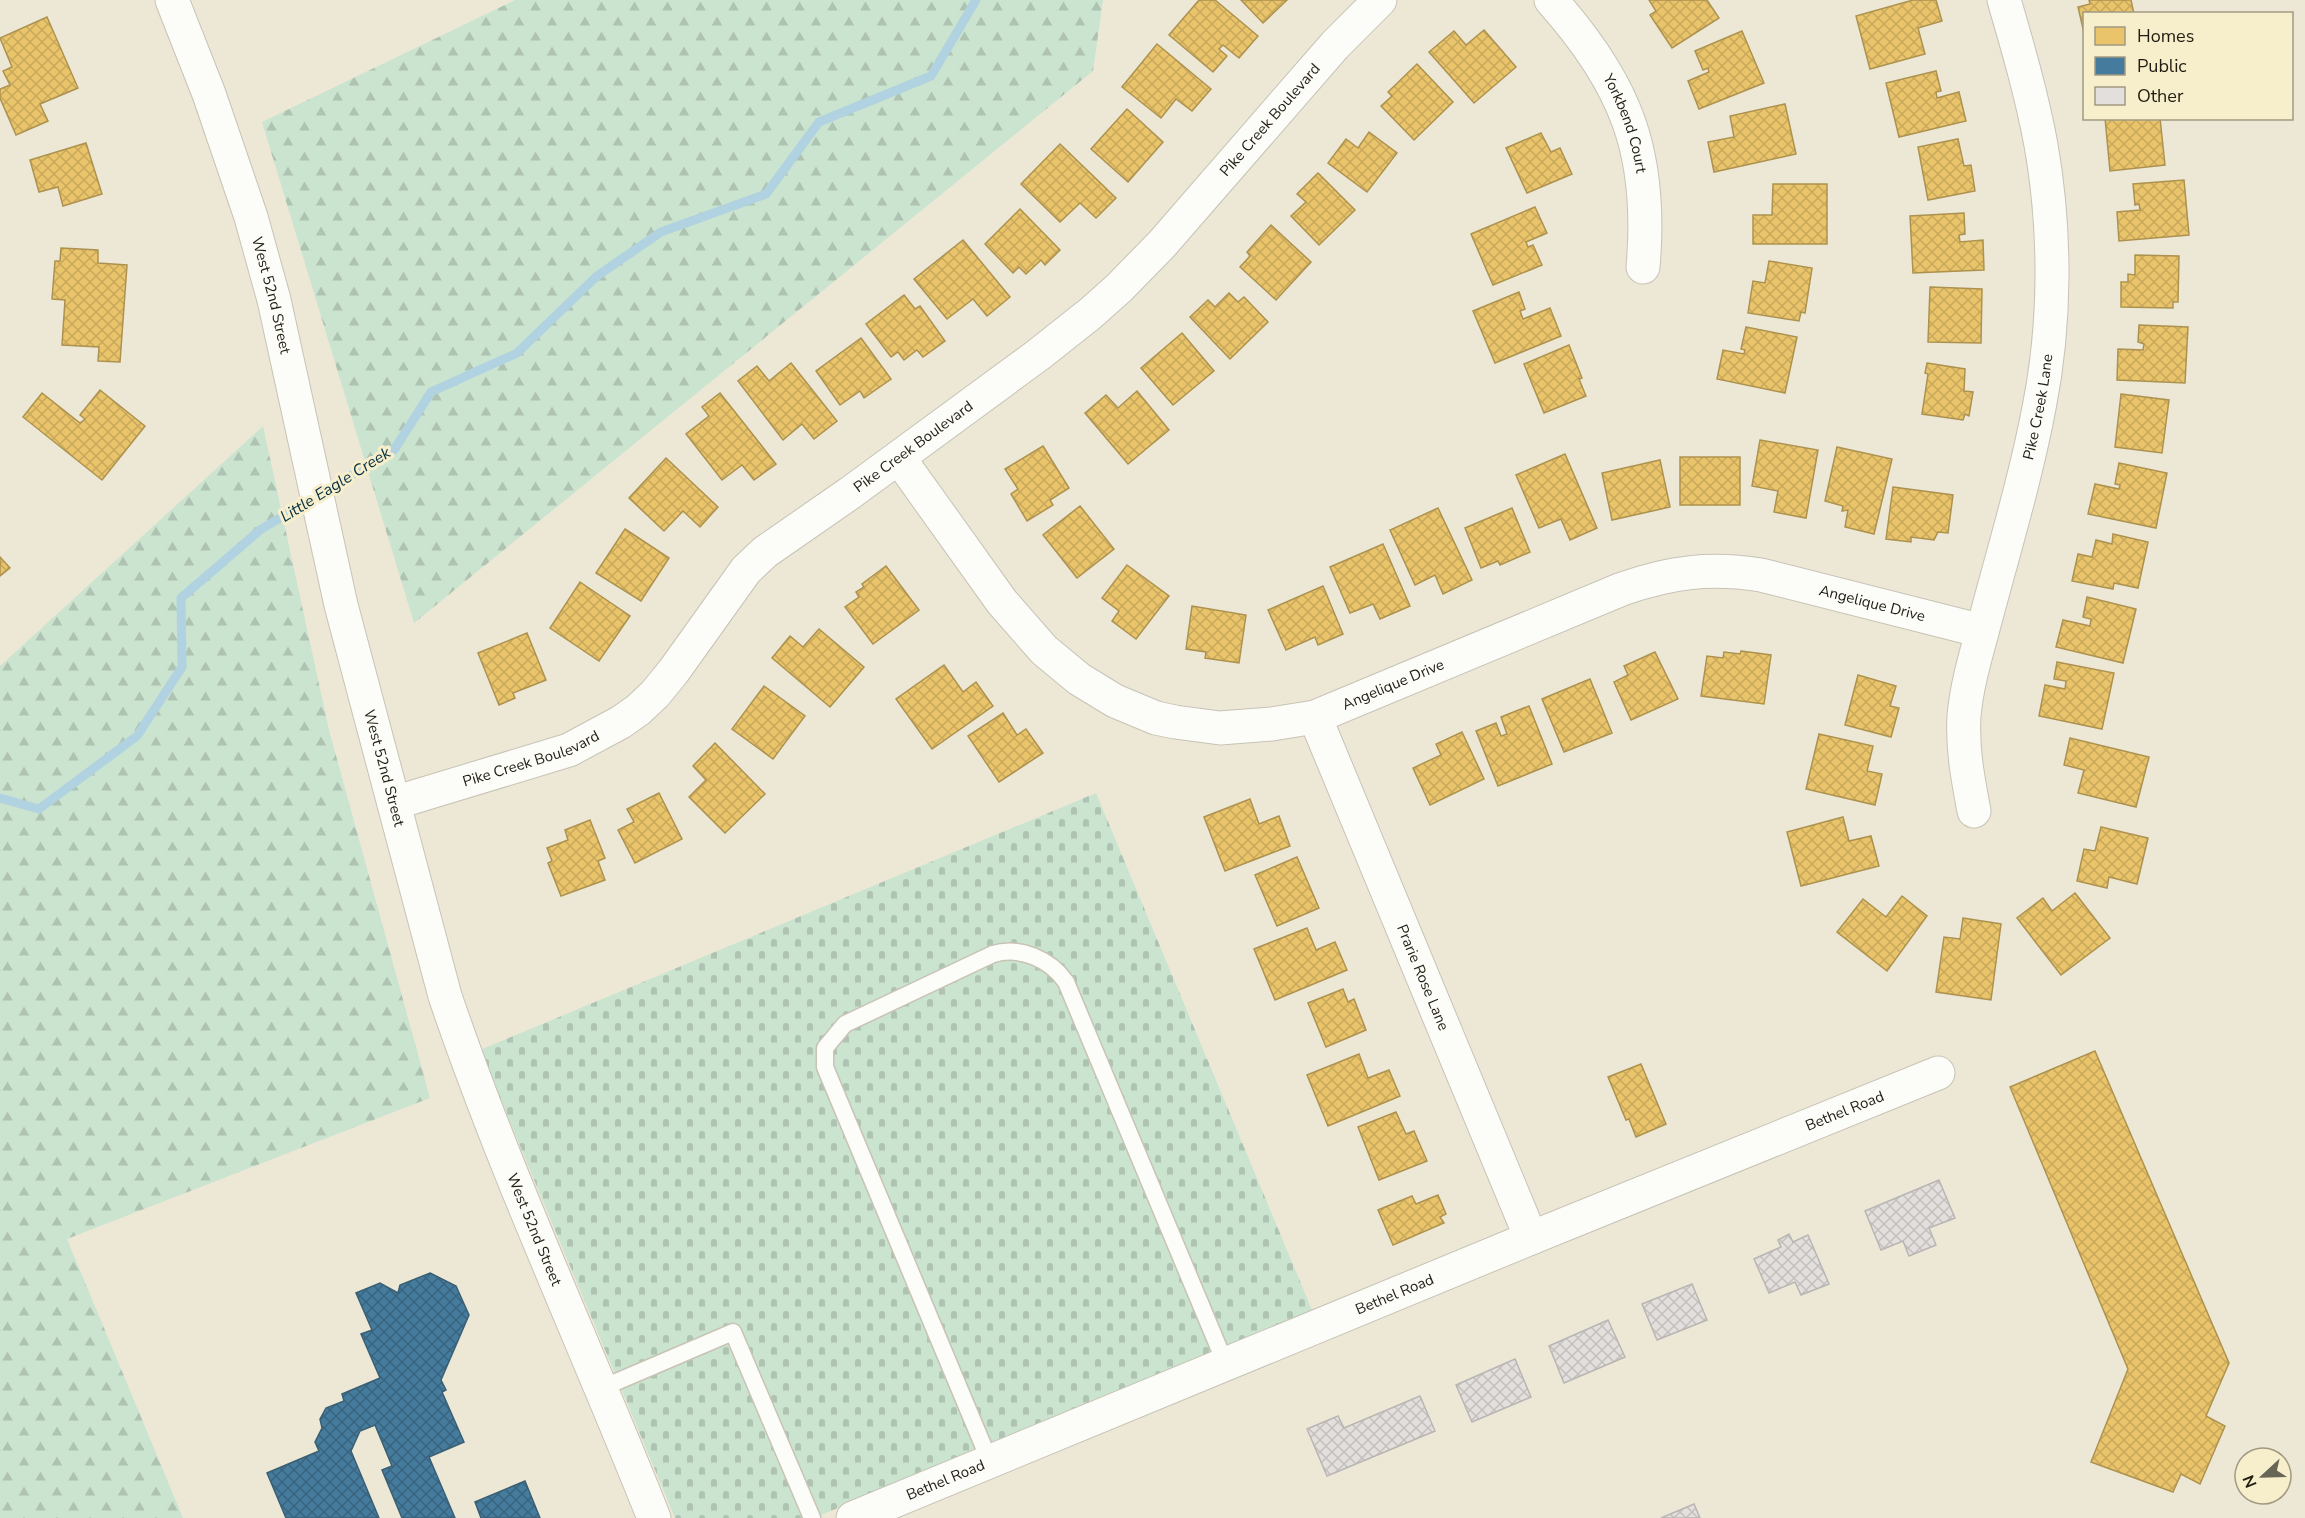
<svg xmlns="http://www.w3.org/2000/svg" width="2305" height="1518" viewBox="0 0 2305 1518" font-family="'Nunito Sans',sans-serif">
<style>
.forest{fill:url(#forest-firs)}
.cemetery{fill:url(#cemetery-stones)}
.homes{fill:url(#homes-cross-hatch);stroke:#ad924f;stroke-width:1.5}
.public{fill:url(#public-cross-hatch);stroke:#3a5f73;stroke-width:1.5}
.lines{fill:none;stroke-linecap:round;stroke-linejoin:round}
.stream{stroke:#b1d2e0;stroke-width:9}
.building{fill:url(#building-cross-hatch);stroke:#b8b5b3;stroke-width:1.5}
.lane-casing{stroke:#c7c3b5;stroke-width:19}
.street-casing{stroke:#c7c3b5;stroke-width:35}
.secondary-casing{stroke:#c7c3b5;stroke-width:35}
.lane{stroke:#fcfcf9;stroke-width:16}
.street{stroke:#fcfcf9;stroke-width:33}
.secondary{stroke:#fcfcf9;stroke-width:33}
.labels{text-anchor:middle;stroke-width:6;stroke-linejoin:round;paint-order:stroke}
.street-label{font-size:15px;fill:#211d11;stroke:#f7eecc}
.water-label{font-size:16px;font-style:italic;fill:#042f43;stroke:#f7eecc}
</style>
<defs>
<pattern id="forest-firs" width="22" height="20" patternUnits="userSpaceOnUse" patternTransform="scale(1.5)"><rect width="22" height="20" fill="#cbe4cf"/><path d="M5 1l3.5 6h-7zM16 11l3.5 6h-7z" fill="#aec3b1"/></pattern>
<pattern id="cemetery-stones" width="16" height="16" patternUnits="userSpaceOnUse" patternTransform="scale(1.5)"><rect width="16" height="16" fill="#cbe4cf"/><path d="M2 7V4a2 2 0 0 1 4 0v3zM10 15v-3a2 2 0 0 1 4 0v3z" fill="#aec3b1"/></pattern>
<pattern id="homes-cross-hatch" width="8" height="8" patternUnits="userSpaceOnUse" patternTransform="scale(1.5)"><rect width="8" height="8" fill="#e9c46a"/><path d="M0 0l8 8M0 8l8-8" fill="none" stroke="#c8a85b"/></pattern>
<pattern id="public-cross-hatch" width="8" height="8" patternUnits="userSpaceOnUse" patternTransform="scale(1.5)"><rect width="8" height="8" fill="#457b9d"/><path d="M0 0l8 8M0 8l8-8" fill="none" stroke="#39647f"/></pattern>
<pattern id="building-cross-hatch" width="8" height="8" patternUnits="userSpaceOnUse" patternTransform="scale(1.5)"><rect width="8" height="8" fill="#e2dfdd"/><path d="M0 0l8 8M0 8l8-8" fill="none" stroke="#c2bfbd"/></pattern>
</defs>
<rect width="100%" height="100%" fill="#ede8d6"/>
<g class="forest">
<path d="M 515,0 L 1103,0 L 1093,71 L 414,623 L 262,122 Z"/>
<path d="M 263,426 L 329,730 L 430,1098 L 67,1239 L 183,1518 L 0,1518 L 0,666 Z"/>
</g>
<path class="cemetery" d="M 1096,793 L 1312,1310 L 814,1518 L 675,1518 L 480,1050 Z"/>
<g class="homes">
<path d="M 1199,0 L 1215,0 L 1258,36 L 1239,58 L 1223,45 L 1219,49 L 1227,56 L 1213,72 L 1169,35 Z"/>
<path d="M 1241,0 L 1287,0 L 1263,23 Z"/>
<path d="M 1649,0 L 1707,0 L 1719,18 L 1672,48 L 1650,15 L 1656,11 Z"/>
<path d="M 1913,0 L 1936,0 L 1942,21 L 1918,28 L 1925,54 L 1870,69 L 1856,16 Z"/>
<path d="M 2089,0 L 2131,0 L 2134,14 L 2084,14 L 2084,33 L 2078,7 L 2090,4 Z"/>
<path d="M 47,17 L 78,88 L 40,104 L 48,121 L 16,135 L 0,98 L 0,89 L 10,85 L 3,71 L 12,67 L 0,38 Z"/>
<path d="M 1484,30 L 1516,67 L 1474,103 L 1429,52 L 1454,31 L 1466,45 Z"/>
<path d="M 1742,31 L 1764,83 L 1699,109 L 1688,81 L 1709,72 L 1708,68 L 1703,70 L 1695,51 Z"/>
<path d="M 1157,44 L 1211,89 L 1192,111 L 1176,99 L 1161,118 L 1122,87 Z"/>
<path d="M 1417,64 L 1453,102 L 1414,140 L 1381,106 L 1392,96 L 1388,92 Z"/>
<path d="M 1936,71 L 1941,91 L 1936,92 L 1937,98 L 1959,92 L 1966,121 L 1899,137 L 1886,83 Z"/>
<path d="M 1785,104 L 1796,154 L 1714,172 L 1708,142 L 1734,137 L 1730,116 Z"/>
<path d="M 1127,109 L 1163,142 L 1128,182 L 1091,149 Z"/>
<path d="M 2105,118 L 2160,118 L 2165,165 L 2110,171 Z"/>
<path d="M 1369,132 L 1397,153 L 1367,192 L 1328,163 L 1346,139 L 1358,148 Z"/>
<path d="M 1541,133 L 1551,152 L 1560,148 L 1572,174 L 1527,193 L 1506,148 Z"/>
<path d="M 1958,139 L 1964,166 L 1971,165 L 1975,191 L 1928,200 L 1918,147 Z"/>
<path d="M 86,143 L 102,194 L 63,206 L 58,187 L 39,192 L 30,160 Z"/>
<path d="M 1060,144 L 1116,198 L 1096,218 L 1080,203 L 1060,222 L 1021,184 Z"/>
<path d="M 1318,173 L 1355,210 L 1319,245 L 1291,216 L 1306,202 L 1297,194 Z"/>
<path d="M 2184,180 L 2189,235 L 2119,241 L 2117,212 L 2140,210 L 2139,204 L 2135,205 L 2133,184 Z"/>
<path d="M 1773,184 L 1827,184 L 1827,244 L 1753,244 L 1753,215 L 1772,215 Z"/>
<path d="M 1535,207 L 1547,233 L 1526,242 L 1528,247 L 1533,245 L 1542,265 L 1493,285 L 1471,234 Z"/>
<path d="M 1020,209 L 1060,250 L 1045,265 L 1041,260 L 1026,274 L 1019,267 L 1013,273 L 985,244 Z"/>
<path d="M 1964,213 L 1965,234 L 1959,235 L 1960,242 L 1983,240 L 1984,270 L 1913,273 L 1910,216 Z"/>
<path d="M 1271,225 L 1311,262 L 1276,300 L 1240,267 L 1250,256 L 1247,252 Z"/>
<path d="M 963,240 L 1010,297 L 987,316 L 973,299 L 947,319 L 914,279 Z"/>
<path d="M 61,248 L 98,250 L 98,263 L 127,265 L 120,362 L 98,361 L 99,347 L 62,345 L 65,300 L 52,299 L 55,261 L 60,261 Z"/>
<path d="M 2135,255 L 2179,256 L 2178,302 L 2173,302 L 2173,308 L 2121,307 L 2121,282 L 2128,282 L 2128,274 L 2135,275 Z"/>
<path d="M 1769,261 L 1812,268 L 1805,313 L 1801,312 L 1799,321 L 1748,313 L 1753,281 L 1765,283 Z"/>
<path d="M 1930,287 L 1982,289 L 1981,343 L 1928,342 Z"/>
<path d="M 1519,292 L 1525,309 L 1520,311 L 1523,319 L 1550,308 L 1561,336 L 1495,363 L 1473,311 Z"/>
<path d="M 1229,293 L 1238,302 L 1244,297 L 1268,322 L 1230,359 L 1190,317 L 1208,300 L 1215,307 Z"/>
<path d="M 904,295 L 915,309 L 920,306 L 945,341 L 923,357 L 917,350 L 904,360 L 898,352 L 891,357 L 866,324 Z"/>
<path d="M 2139,325 L 2188,327 L 2185,383 L 2117,380 L 2118,349 L 2143,350 L 2144,344 L 2138,342 Z"/>
<path d="M 1746,327 L 1797,337 L 1785,393 L 1717,379 L 1723,350 L 1744,354 L 1745,350 L 1741,349 Z"/>
<path d="M 1182,333 L 1214,371 L 1173,405 L 1141,368 Z"/>
<path d="M 861,338 L 891,379 L 864,398 L 860,391 L 840,405 L 816,371 Z"/>
<path d="M 1569,345 L 1582,378 L 1579,379 L 1586,396 L 1544,413 L 1524,364 Z"/>
<path d="M 791,363 L 837,421 L 814,439 L 802,424 L 783,440 L 738,381 L 757,366 L 769,381 Z"/>
<path d="M 1927,363 L 1965,369 L 1964,391 L 1973,392 L 1969,416 L 1965,414 L 1963,420 L 1922,414 L 1928,374 L 1925,373 Z"/>
<path d="M 100,390 L 145,426 L 102,480 L 23,417 L 42,393 L 80,423 L 85,419 L 80,415 Z"/>
<path d="M 1137,391 L 1169,430 L 1128,464 L 1085,413 L 1106,395 L 1118,408 Z"/>
<path d="M 720,393 L 776,464 L 754,480 L 742,465 L 722,480 L 686,434 L 709,416 L 702,407 Z"/>
<path d="M 2121,394 L 2169,400 L 2162,453 L 2115,447 Z"/>
<path d="M 1760,440 L 1818,450 L 1806,518 L 1774,512 L 1778,491 L 1752,486 Z"/>
<path d="M 1043,446 L 1069,488 L 1050,500 L 1053,505 L 1027,521 L 1011,494 L 1018,489 L 1005,469 Z"/>
<path d="M 1837,447 L 1892,459 L 1874,534 L 1845,527 L 1848,510 L 1842,511 L 1843,506 L 1825,501 Z"/>
<path d="M 1565,454 L 1597,528 L 1570,540 L 1561,519 L 1539,528 L 1516,475 Z"/>
<rect x="1680" y="457" width="60" height="48"/>
<path d="M 666,458 L 718,507 L 700,527 L 683,511 L 664,531 L 629,498 Z"/>
<path d="M 1660,460 L 1670,507 L 1612,520 L 1602,473 Z"/>
<path d="M 2119,463 L 2167,473 L 2156,528 L 2088,514 L 2095,484 L 2119,489 L 2120,485 L 2115,484 Z"/>
<path d="M 1893,487 L 1953,495 L 1948,533 L 1938,532 L 1934,540 L 1911,537 L 1911,542 L 1886,539 Z"/>
<path d="M 1080,506 L 1114,549 L 1077,578 L 1043,535 Z"/>
<path d="M 1438,508 L 1472,580 L 1443,594 L 1435,575 L 1415,585 L 1390,530 Z"/>
<path d="M 1512,508 L 1530,552 L 1500,565 L 1498,561 L 1481,568 L 1465,528 Z"/>
<path d="M 625,529 L 669,558 L 641,601 L 596,573 Z"/>
<path d="M 2113,534 L 2148,542 L 2138,588 L 2114,583 L 2113,589 L 2072,581 L 2078,554 L 2092,557 L 2096,540 L 2112,544 Z"/>
<path d="M 1383,544 L 1410,606 L 1380,619 L 1373,604 L 1350,613 L 1330,567 Z"/>
<path d="M 0,557 L 10,568 L 0,576 Z"/>
<path d="M 1127,565 L 1169,596 L 1136,639 L 1112,621 L 1119,611 L 1102,598 Z"/>
<path d="M 886,566 L 919,610 L 873,644 L 845,607 L 859,597 L 856,592 L 864,587 L 862,584 Z"/>
<path d="M 580,582 L 630,616 L 599,661 L 550,628 Z"/>
<path d="M 1323,586 L 1343,634 L 1318,645 L 1315,637 L 1286,650 L 1268,610 Z"/>
<path d="M 2087,597 L 2136,609 L 2123,663 L 2056,647 L 2063,620 L 2090,626 L 2091,619 L 2083,617 Z"/>
<path d="M 1192,606 L 1246,615 L 1239,663 L 1205,658 L 1206,652 L 1186,649 Z"/>
<path d="M 819,629 L 864,667 L 830,707 L 772,658 L 790,636 L 803,647 Z"/>
<path d="M 527,633 L 546,680 L 513,693 L 515,698 L 499,705 L 478,653 Z"/>
<path d="M 1741,651 L 1771,655 L 1764,704 L 1701,696 L 1707,656 L 1723,658 L 1724,652 L 1740,654 Z"/>
<path d="M 1655,652 L 1678,699 L 1631,720 L 1614,682 L 1628,675 L 1624,666 Z"/>
<path d="M 2057,662 L 2114,673 L 2102,729 L 2039,716 L 2045,685 L 2065,689 L 2066,681 L 2054,679 Z"/>
<path d="M 944,665 L 963,692 L 976,682 L 993,706 L 932,749 L 896,699 Z"/>
<path d="M 1858,675 L 1896,686 L 1890,706 L 1899,708 L 1891,737 L 1845,725 Z"/>
<path d="M 1590,679 L 1612,733 L 1564,752 L 1542,699 Z"/>
<path d="M 764,686 L 805,716 L 773,759 L 732,729 Z"/>
<path d="M 1529,706 L 1552,764 L 1498,786 L 1476,731 L 1496,723 L 1501,736 L 1507,734 L 1501,717 Z"/>
<path d="M 1003,713 L 1017,735 L 1026,729 L 1043,753 L 999,782 L 968,736 Z"/>
<path d="M 1462,732 L 1484,779 L 1430,805 L 1413,768 L 1441,755 L 1436,744 Z"/>
<path d="M 1819,734 L 1873,746 L 1867,771 L 1882,774 L 1875,805 L 1806,789 Z"/>
<path d="M 2070,738 L 2149,757 L 2136,807 L 2078,793 L 2084,770 L 2064,765 Z"/>
<path d="M 715,743 L 765,794 L 725,833 L 689,797 L 706,780 L 693,766 Z"/>
<path d="M 659,793 L 682,839 L 635,863 L 618,830 L 634,822 L 627,809 Z"/>
<path d="M 1250,799 L 1259,824 L 1279,816 L 1290,846 L 1225,871 L 1204,817 Z"/>
<path d="M 1843,817 L 1849,841 L 1871,836 L 1879,866 L 1801,886 L 1787,832 Z"/>
<path d="M 590,820 L 605,858 L 598,861 L 605,880 L 561,896 L 548,863 L 552,861 L 547,848 L 568,840 L 565,830 Z"/>
<path d="M 2101,827 L 2148,838 L 2137,884 L 2109,877 L 2107,888 L 2077,881 L 2084,849 L 2095,851 Z"/>
<path d="M 1297,857 L 1319,908 L 1277,926 L 1255,875 Z"/>
<path d="M 2075,893 L 2110,938 L 2061,975 L 2017,918 L 2043,898 L 2052,911 Z"/>
<path d="M 1902,896 L 1927,916 L 1887,971 L 1837,932 L 1863,899 L 1886,917 Z"/>
<path d="M 1963,918 L 2001,924 L 1991,1000 L 1936,992 L 1944,937 L 1960,939 Z"/>
<path d="M 1307,928 L 1316,950 L 1335,942 L 1347,970 L 1275,1000 L 1254,949 Z"/>
<path d="M 1343,989 L 1348,1002 L 1354,999 L 1366,1030 L 1326,1047 L 1308,1003 Z"/>
<path d="M 2095,1051 L 2229,1363 L 2206,1416 L 2225,1426 L 2200,1484 L 2181,1474 L 2173,1492 L 2091,1462 L 2128,1369 L 2010,1087 Z"/>
<path d="M 1359,1054 L 1368,1078 L 1389,1070 L 1400,1096 L 1328,1126 L 1307,1075 Z"/>
<path d="M 1641,1064 L 1666,1124 L 1636,1137 L 1629,1119 L 1626,1120 L 1608,1077 Z"/>
<path d="M 1396,1112 L 1406,1134 L 1414,1131 L 1427,1161 L 1379,1180 L 1358,1127 Z"/>
<path d="M 1438,1195 L 1446,1214 L 1440,1217 L 1444,1223 L 1393,1245 L 1378,1210 L 1412,1196 L 1416,1204 Z"/>
</g>
<g class="public">
<path d="M 430,1273 L 456,1286 L 469,1315 L 441,1380 L 446,1390 L 442,1392 L 464,1442 L 429,1457 L 455,1518 L 402,1518 L 382,1470 L 392,1466 L 375,1425 L 360,1431 L 351,1451 L 379,1518 L 286,1518 L 267,1473 L 319,1451 L 315,1442 L 322,1428 L 320,1419 L 326,1408 L 344,1401 L 342,1394 L 380,1378 L 361,1334 L 372,1330 L 356,1293 L 380,1283 L 398,1293 L 400,1285 Z"/>
<path d="M 525,1481 L 540,1518 L 481,1518 L 475,1502 Z"/>
</g>
<g class="lines">
<g class="stream">
<path d="M 323,492 L 394,450 L 431,392 L 517,353 L 597,276 L 661,232 L 766,194 L 819,122 L 931,76 L 976,0"/>
<path d="M 0,798 L 39,809 L 137,736 L 182,667 L 181,598 L 260,530 L 311,499"/>
</g>
</g>
<g class="building">
<path d="M 1939,1180 L 1955,1218 L 1929,1228 L 1936,1245 L 1909,1256 L 1903,1241 L 1881,1250 L 1865,1211 Z"/>
<path d="M 1789,1234 L 1793,1242 L 1808,1235 L 1829,1284 L 1801,1295 L 1795,1282 L 1769,1293 L 1754,1259 L 1781,1247 L 1778,1240 Z"/>
<path d="M 1692,1284 L 1707,1320 L 1657,1340 L 1642,1304 Z"/>
<path d="M 1608,1320 L 1625,1357 L 1564,1383 L 1549,1346 Z"/>
<path d="M 1515,1359 L 1531,1397 L 1472,1422 L 1456,1385 Z"/>
<path d="M 1420,1396 L 1435,1431 L 1327,1476 L 1307,1429 L 1338,1416 L 1344,1428 Z"/>
<path d="M 1694,1504 L 1700,1518 L 1661,1518 Z"/>
</g>
<g class="lines">
<g class="lane-casing">
<g id="lane">
<path d="M 602,1388 L 733,1332 L 812,1518"/>
<path d="M 990,1462 L 825,1067 L 825,1048 L 845,1024 L 993,954 C 1020,946 1050,959 1066,982 L 1226,1365"/>
</g>
</g>
<g class="street-casing">
<g id="street">
<path id="s1" d="M 1551,0 C 1626,84 1653,153 1643,267"/>
<path id="s2" d="M 899,458 L 1002,602 L 1044,650 L 1079,679 L 1115,701 L 1156,718 L 1175,722 L 1220,728 L 1272,724 L 1315,717 L 1622,589 C 1671,572 1710,567 1761,575 L 1982,631"/>
<path id="s3" d="M 1315,717 L 1531,1238"/>
<path id="s4" d="M 394,803 L 569,750 L 621,722 L 638,710 L 655,694 L 673,672 L 746,570 L 765,552 L 850,493 L 1038,355 L 1091,313 L 1119,288 L 1162,244 L 1335,45 L 1380,0"/>
<path id="s5" d="M 1974,811 C 1968,779 1962,749 1964,716 C 1967,681 1979,645 1988,610 C 2006,543 2026,476 2039,408 C 2056,323 2056,230 2041,145 C 2032,96 2018,48 2004,0"/>
<path id="s6" d="M 853,1518 L 1531,1238 L 1938,1073"/>
</g>
</g>
<g class="secondary-casing">
<g id="secondary">
<path id="s7" d="M 172,0 L 209,94 L 251,217 L 274,300 L 341,605 L 445,996 C 505,1173 585,1344 654,1518"/>
</g>
</g>
<use href="#lane" class="lane"/>
<use href="#street" class="street"/>
<use href="#secondary" class="secondary"/>
</g>
<g class="labels">
<g class="street-label">
<text dy="5" stroke="none"><textPath href="#s4" startOffset="1134">Pike Creek Boulevard</textPath></text>
<text dy="5" stroke="none"><textPath href="#s1" startOffset="146">Yorkbend Court</textPath></text>
<text dy="5" stroke="none"><textPath href="#s7" startOffset="312">West 52nd Street</textPath></text>
<text dy="5" stroke="none"><textPath href="#s5" startOffset="414">Pike Creek Lane</textPath></text>
<text dy="5" stroke="none"><textPath href="#s4" startOffset="648">Pike Creek Boulevard</textPath></text>
<text dy="5" stroke="none"><textPath href="#s2" startOffset="1122">Angelique Drive</textPath></text>
<text dy="5" stroke="none"><textPath href="#s2" startOffset="618">Angelique Drive</textPath></text>
<text dy="5" stroke="none"><textPath href="#s4" startOffset="144">Pike Creek Boulevard</textPath></text>
<text dy="5" stroke="none"><textPath href="#s7" startOffset="798">West 52nd Street</textPath></text>
<text dy="5" stroke="none"><textPath href="#s3" startOffset="282">Prarie Rose Lane</textPath></text>
<text dy="5" stroke="none"><textPath href="#s6" startOffset="1072">Bethel Road</textPath></text>
<text dy="5" stroke="none"><textPath href="#s7" startOffset="1284">West 52nd Street</textPath></text>
<text dy="5" stroke="none"><textPath href="#s6" startOffset="586">Bethel Road</textPath></text>
<text dy="5" stroke="none"><textPath href="#s6" startOffset="100">Bethel Road</textPath></text>
</g>
<g class="water-label">
<text transform="translate(335 484) rotate(-32)" y="6">Little Eagle Creek</text>
</g>
</g>
<rect x="2083" y="12" width="210" height="108" fill="#f7eecc" stroke="#a19a81" stroke-width="1.5"/>
<rect x="2095" y="27" width="30" height="18" fill="#e9c46a" stroke="#a19a81" stroke-width="1.5"/>
<text x="2137" y="42" font-size="18" fill="#211d11">Homes</text>
<rect x="2095" y="57" width="30" height="18" fill="#457b9d" stroke="#a19a81" stroke-width="1.5"/>
<text x="2137" y="72" font-size="18" fill="#211d11">Public</text>
<rect x="2095" y="87" width="30" height="18" fill="#e2dfdd" stroke="#a19a81" stroke-width="1.5"/>
<text x="2137" y="102" font-size="18" fill="#211d11">Other</text>
<g transform="translate(2263 1476) rotate(248)"><circle r="28" fill="#f7eecc" stroke="#a19a81" stroke-width="1.5"/>
<path d="M0-4.5L10 22L0 15L-10 22Z" fill="#686456"/>
<text y="-9" font-size="16" font-weight="bold" text-anchor="middle" fill="#211d11">N</text>
</g>
</svg>
